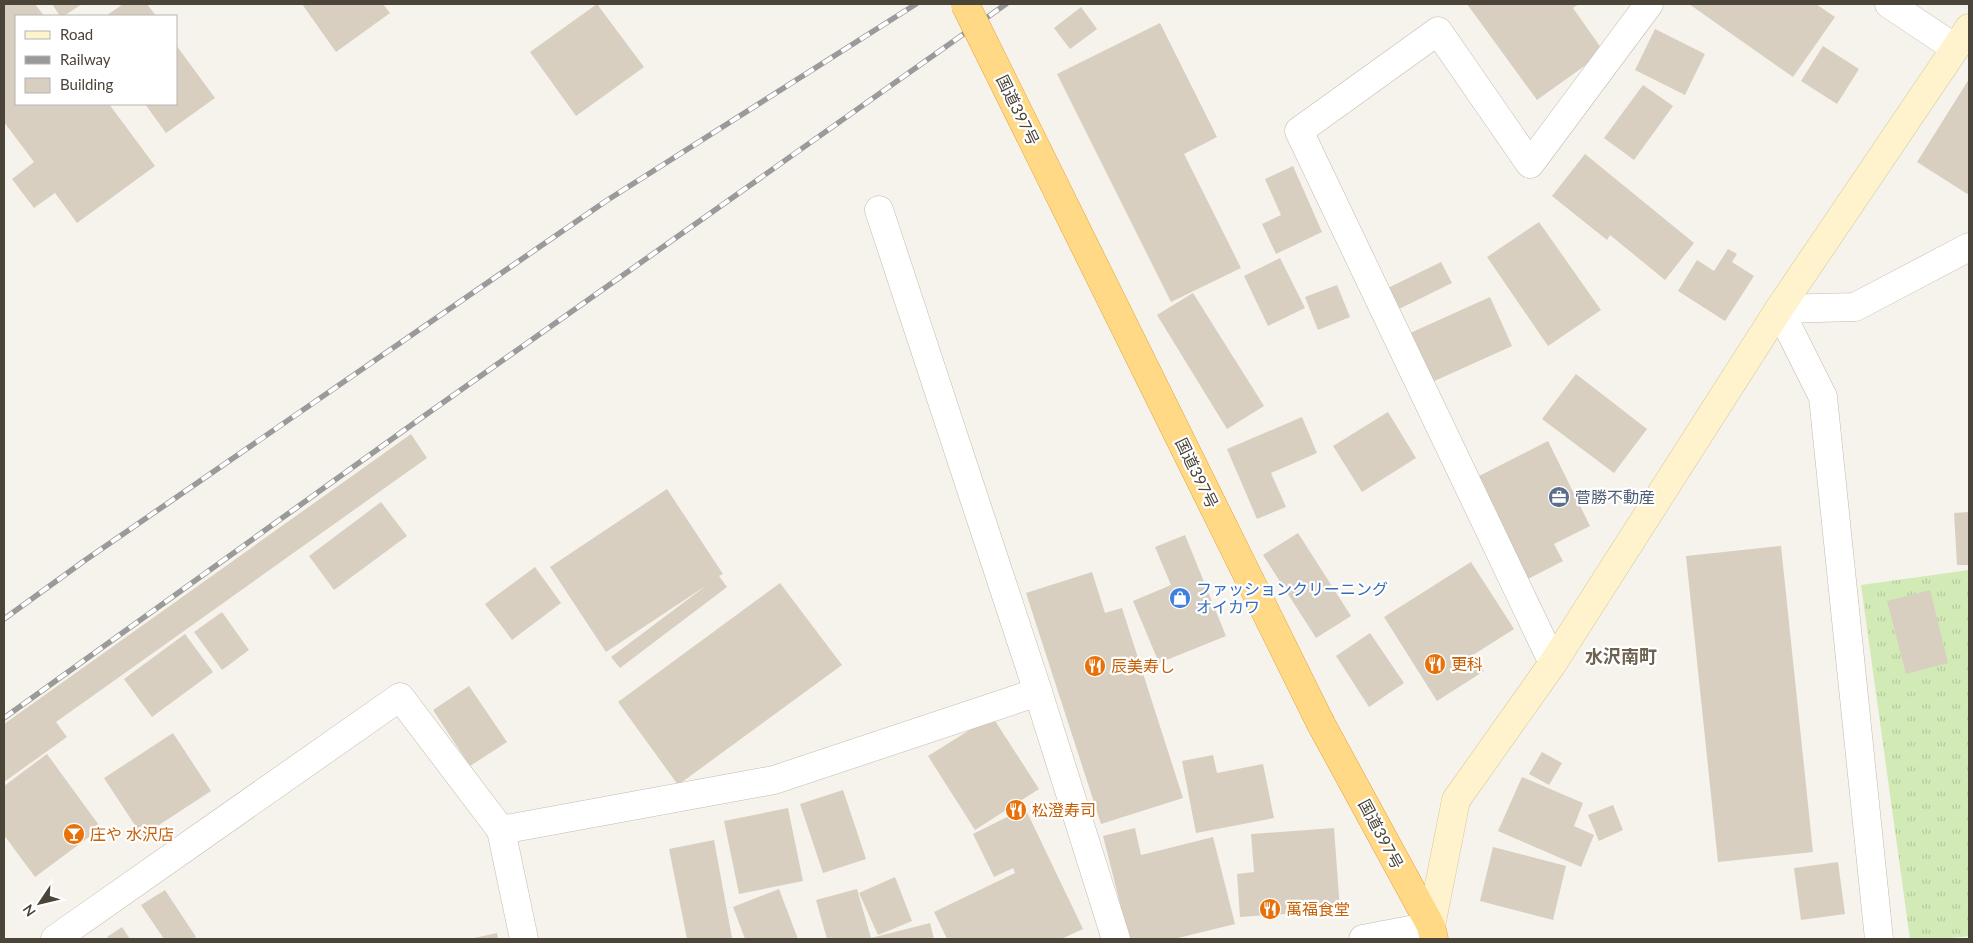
<svg xmlns="http://www.w3.org/2000/svg" width="1973" height="943" viewBox="0 0 1973 943" font-family="Lato,'Noto Sans JP',sans-serif">
<style>
.grass{fill:url(#grass-tufts)}
.building{fill:#d8cfc1}
.lines{fill:none;stroke-linecap:round;stroke-linejoin:round}
.minor-casing{stroke:#c2bbae;stroke-width:29}
.tertiary-casing{stroke:#c2bbae;stroke-width:29}
.secondary-casing{stroke:#d6c79b;stroke-width:29}
.trunk-casing{stroke:#e0a43c;stroke-width:29}
.minor{stroke:#fff;stroke-width:28}
.tertiary{stroke:#fff;stroke-width:28}
.secondary{stroke:#fff3cd;stroke-width:28}
.trunk{stroke:#ffd985;stroke-width:28}
.rail-casing{stroke:#9a9a9a;stroke-width:5.5}
.rail{stroke:#fff;stroke-width:4;stroke-dasharray:11;stroke-linecap:butt}
.trunk-bridge-casing{stroke:#e0a43c;stroke-width:29;stroke-linecap:butt}
.trunk-bridge{stroke:#ffd985;stroke-width:28}
.labels{text-anchor:middle;stroke-width:4.5;stroke-linejoin:round;paint-order:stroke}
.street-label{font-size:16px;fill:#4b4439;stroke:#fff}
.service-label{font-size:16px;fill:#4e5e75;stroke:#fff;text-anchor:start}
.shop-label{font-size:16px;fill:#366cbe;stroke:#fff;text-anchor:start}
.food-label{font-size:16px;fill:#c56008;stroke:#fff;text-anchor:start}
.neighbourhood-label{font-size:18px;font-weight:bold;fill:#6e6250;stroke:#fff}
</style>
<defs>
<pattern id="grass-tufts" width="24" height="20" patternUnits="userSpaceOnUse" patternTransform="scale(1.25)"><rect width="24" height="20" fill="#d2eab5"/><path d="M3 7l-1-3M5 7V3M7 7l1-3M15 17l-1-3M17 17v-4M19 17l1-3" fill="none" stroke="#b6ca9c"/></pattern>
</defs>
<rect width="100%" height="100%" fill="#f6f3ec"/>
<path class="grass" d="M 1969,570 L 1969,936 L 1943,939 L 1910,939 L 1861,585 Z"/>
<g class="building">
<path d="M 4,4 L 35,4 L 44,16 L 16,16 L 16,104 L 109,104 L 155,166 L 77,223 L 55,193 L 34,208 L 12,179 L 34,162 L 4,122 Z"/>
<path d="M 52,4 L 82,4 L 64,16 L 60,16 Z"/>
<path d="M 123,4 L 147,4 L 156,16 L 106,16 Z"/>
<path d="M 302,4 L 383,4 L 390,13 L 336,52 Z"/>
<path d="M 597,4 L 644,67 L 576,116 L 530,52 Z"/>
<path d="M 1467,4 L 1579,4 L 1573,8 L 1604,52 L 1537,100 Z"/>
<path d="M 1689,4 L 1816,4 L 1835,17 L 1793,77 Z"/>
<path d="M 1081,7 L 1097,29 L 1070,49 L 1054,28 Z"/>
<path d="M 1160,23 L 1217,137 L 1184,154 L 1241,268 L 1171,302 L 1057,74 Z"/>
<path d="M 1655,29 L 1705,54 L 1685,95 L 1635,70 Z"/>
<path d="M 176,45 L 215,98 L 166,133 L 145,104 L 176,104 Z"/>
<path d="M 1823,46 L 1859,69 L 1837,104 L 1801,81 Z"/>
<path d="M 1969,79 L 1969,195 L 1917,162 Z"/>
<path d="M 1643,85 L 1673,106 L 1634,160 L 1604,138 Z"/>
<path d="M 1585,154 L 1694,243 L 1665,280 L 1610,235 L 1607,240 L 1552,196 Z"/>
<path d="M 1293,166 L 1322,232 L 1276,254 L 1262,224 L 1281,215 L 1265,179 Z"/>
<path d="M 1539,222 L 1601,310 L 1548,346 L 1487,257 Z"/>
<path d="M 1728,249 L 1737,254 L 1732,262 L 1754,276 L 1725,321 L 1678,291 L 1697,260 L 1714,271 Z"/>
<path d="M 1280,258 L 1305,308 L 1268,326 L 1244,276 Z"/>
<path d="M 1441,262 L 1452,283 L 1399,309 L 1388,288 Z"/>
<path d="M 1337,285 L 1350,317 L 1318,330 L 1305,297 Z"/>
<path d="M 1193,293 L 1264,406 L 1227,429 L 1157,315 Z"/>
<path d="M 1490,297 L 1512,346 L 1430,383 L 1408,334 Z"/>
<path d="M 1576,374 L 1647,429 L 1614,473 L 1542,419 Z"/>
<path d="M 1388,412 L 1416,458 L 1362,492 L 1333,446 Z"/>
<path d="M 1302,417 L 1317,453 L 1271,473 L 1286,507 L 1257,519 L 1227,449 Z"/>
<path d="M 411,434 L 427,458 L 56,722 L 67,737 L 4,782 L 4,724 Z"/>
<path d="M 1548,441 L 1590,526 L 1554,544 L 1563,561 L 1528,579 L 1477,477 Z"/>
<path d="M 667,489 L 723,574 L 719,576 L 727,587 L 620,668 L 611,657 L 707,585 L 606,652 L 550,567 Z"/>
<path d="M 381,502 L 407,536 L 334,590 L 309,556 Z"/>
<path d="M 1969,512 L 1969,565 L 1957,565 L 1954,513 Z"/>
<path d="M 1298,533 L 1351,616 L 1316,638 L 1263,555 Z"/>
<path d="M 1185,535 L 1226,636 L 1159,663 L 1133,601 L 1171,585 L 1155,547 Z"/>
<path d="M 1781,546 L 1813,852 L 1718,862 L 1686,556 Z"/>
<path d="M 1471,562 L 1514,629 L 1473,655 L 1484,671 L 1437,701 L 1384,617 Z"/>
<path d="M 535,567 L 561,603 L 512,640 L 485,604 Z"/>
<path d="M 1092,572 L 1105,613 L 1122,608 L 1183,798 L 1101,824 L 1026,593 Z"/>
<path d="M 780,583 L 842,665 L 678,785 L 618,702 Z"/>
<path d="M 1930,590 L 1948,663 L 1906,674 L 1887,601 Z"/>
<path d="M 222,612 L 249,650 L 222,670 L 194,632 Z"/>
<path d="M 1370,633 L 1404,683 L 1369,707 L 1336,656 Z"/>
<path d="M 185,634 L 213,672 L 152,717 L 124,679 Z"/>
<path d="M 469,686 L 507,742 L 470,766 L 433,710 Z"/>
<path d="M 992,716 L 1039,789 L 975,830 L 928,756 Z"/>
<path d="M 173,733 L 211,791 L 142,836 L 104,778 Z"/>
<path d="M 1542,752 L 1562,763 L 1549,785 L 1529,774 Z"/>
<path d="M 47,754 L 101,828 L 35,877 L 4,835 L 4,786 Z"/>
<path d="M 1213,755 L 1217,773 L 1263,764 L 1274,818 L 1196,833 L 1182,761 Z"/>
<path d="M 1522,777 L 1583,803 L 1574,826 L 1594,835 L 1581,867 L 1498,831 Z"/>
<path d="M 843,790 L 866,859 L 823,873 L 800,804 Z"/>
<path d="M 1613,805 L 1623,830 L 1599,841 L 1588,815 Z"/>
<path d="M 788,808 L 803,881 L 739,894 L 724,821 Z"/>
<path d="M 1025,808 L 1083,929 L 1061,939 L 947,939 L 934,912 L 1015,873 L 1013,868 L 994,877 L 973,834 Z"/>
<path d="M 1135,828 L 1141,855 L 1213,837 L 1235,924 L 1174,939 L 1129,939 L 1103,836 Z"/>
<path d="M 1334,828 L 1340,910 L 1240,917 L 1237,874 L 1254,872 L 1251,834 Z"/>
<path d="M 714,840 L 732,938 L 687,939 L 669,849 Z"/>
<path d="M 1493,847 L 1566,866 L 1553,920 L 1480,901 Z"/>
<path d="M 1838,862 L 1845,914 L 1801,920 L 1794,868 Z"/>
<path d="M 895,877 L 912,921 L 878,935 L 859,893 Z"/>
<path d="M 779,889 L 798,939 L 745,939 L 733,907 Z"/>
<path d="M 857,889 L 871,938 L 930,923 L 934,939 L 827,939 L 816,900 Z"/>
<path d="M 165,890 L 196,937 L 192,939 L 164,939 L 141,905 Z"/>
<path d="M 122,927 L 130,939 L 109,939 L 107,937 Z"/>
<path d="M 497,933 L 498,939 L 474,939 L 474,938 Z"/>
</g>
<g class="lines">
<g class="minor-casing">
<g id="minor">
<path d="M 1889,4 L 1955,48"/>
<path d="M 879,210 L 1038,692 L 1116,939"/>
<path d="M 1553,663 L 1299,131 L 1438,31 L 1530,164 L 1649,4"/>
<path d="M 501,830 L 774,780 L 1038,692"/>
<path d="M 55,939 L 400,697 L 501,830 L 524,939"/>
<path d="M 1879,939 L 1823,397 L 1779,309 L 1855,307 L 1969,247"/>
</g>
</g>
<g class="tertiary-casing">
<path id="tertiary" d="M 1363,939 L 1431,926"/>
</g>
<g class="secondary-casing">
<path id="secondary" d="M 1431,926 L 1456,800 L 1553,663 L 1779,309 L 1969,28"/>
</g>
<g class="trunk-casing">
<path id="trunk" d="M 1321,724 L 1431,926 L 1434,939"/>
</g>
<use href="#minor" class="minor"/>
<use href="#tertiary" class="tertiary"/>
<use href="#secondary" class="secondary"/>
<use href="#trunk" class="trunk"/>
<g class="rail-casing">
<g id="rail">
<path d="M 4,619 L 84,561 L 606,201 L 916,4"/>
<path d="M 4,718 L 417,421 L 1006,4"/>
</g>
</g>
<use href="#rail" class="rail"/>
<g class="trunk-bridge-casing">
<path id="trunk-bridge" d="M 965,4 L 1321,724"/>
</g>
<use href="#trunk-bridge" class="trunk-bridge"/>
</g>
<defs>
<g id="office-disc" transform="scale(1.125)"><circle r="9.5" fill="#5c6f8a" stroke="#fff"/><path d="M-6-3h4V-5.5h4V-3h4V5H-6ZM-1-4.5V-3h2v-1.5ZM-6 0V1H6V0Z" fill="#fff"/></g>
<g id="shop-disc" transform="scale(1.125)"><circle r="9.5" fill="#3f7fe0" stroke="#fff"/><path d="M-5-2.5h2.3a2.7 3.5 0 0 1 5.4 0H5L5.5 6h-11ZM-1.5-2.5h3a1.5 2.3 0 0 0-3 0Z" fill="#fff"/></g>
<g id="restaurant-disc" transform="scale(1.125)"><circle r="9.5" fill="#e8710a" stroke="#fff"/><path d="M-5-6h1v4h1v-4h1v4h1v-4h1v5L-1.5 .5V6h-2V.5L-5-1ZM5-6V6H3V1.5H1.5Q1.5-4 5-6Z" fill="#fff"/></g>
<g id="bar-disc" transform="scale(1.125)"><circle r="9.5" fill="#e8710a" stroke="#fff"/><path d="M-6-5H6L.8 .8V4.5H3.5V6h-7V4.5H-.8V.8Z" fill="#fff"/></g>
</defs>
<g fill-rule="evenodd">
<use href="#office-disc" x="1559" y="497"/>
<use href="#shop-disc" x="1180" y="598"/>
<use href="#restaurant-disc" x="1435" y="664"/>
<use href="#restaurant-disc" x="1095" y="666"/>
<use href="#restaurant-disc" x="1016" y="810"/>
<use href="#bar-disc" x="74" y="834"/>
<use href="#restaurant-disc" x="1270" y="909"/>
</g>
<g class="labels">
<g class="street-label">
<text transform="translate(1018 110) rotate(64)" y="6">国道397号</text>
<text transform="translate(1197 473) rotate(64)" y="6">国道397号</text>
<text transform="translate(1381 834) rotate(62)" y="6">国道397号</text>
</g>
<g class="service-label">
<text x="1575" y="503">菅勝不動産</text>
</g>
<g class="shop-label">
<text x="1196" y="595">ファッションクリーニング<tspan x="1196" dy="18">オイカワ</tspan></text>
</g>
<g class="food-label">
<text x="1451" y="670">更科</text>
<text x="1111" y="672">辰美寿し</text>
<text x="1032" y="816">松澄寿司</text>
<text x="90" y="840">庄や 水沢店</text>
<text x="1286" y="915">萬福食堂</text>
</g>
<g class="neighbourhood-label">
<text x="1621" y="663">水沢南町</text>
</g>
</g>
<rect width="1973" height="943" fill="none" stroke="#4b4439" stroke-width="10"/>
<rect x="15" y="15" width="162" height="90" fill="#ffffff" stroke="#b7b4b0"/>
<rect x="25" y="31" width="25" height="8" fill="#fff3cd" stroke="#b7b4b0"/>
<text x="60" y="40" font-size="15" fill="#4b4439">Road</text>
<rect x="25" y="56" width="25" height="8" fill="#9a9a9a" stroke="#b7b4b0"/>
<text x="60" y="65" font-size="15" fill="#4b4439">Railway</text>
<rect x="25" y="78" width="25" height="15" fill="#d8cfc1" stroke="#b7b4b0"/>
<text x="60" y="90" font-size="15" fill="#4b4439">Building</text>
<g transform="translate(40 903) rotate(235)" stroke="#ffffff" stroke-width="4" paint-order="stroke">
<path d="M0-4L9 19L0 12L-9 19Z" fill="#4b4439"/>
<text y="-8" font-size="14" font-weight="bold" text-anchor="middle" fill="#4b4439">N</text>
</g>
</svg>
